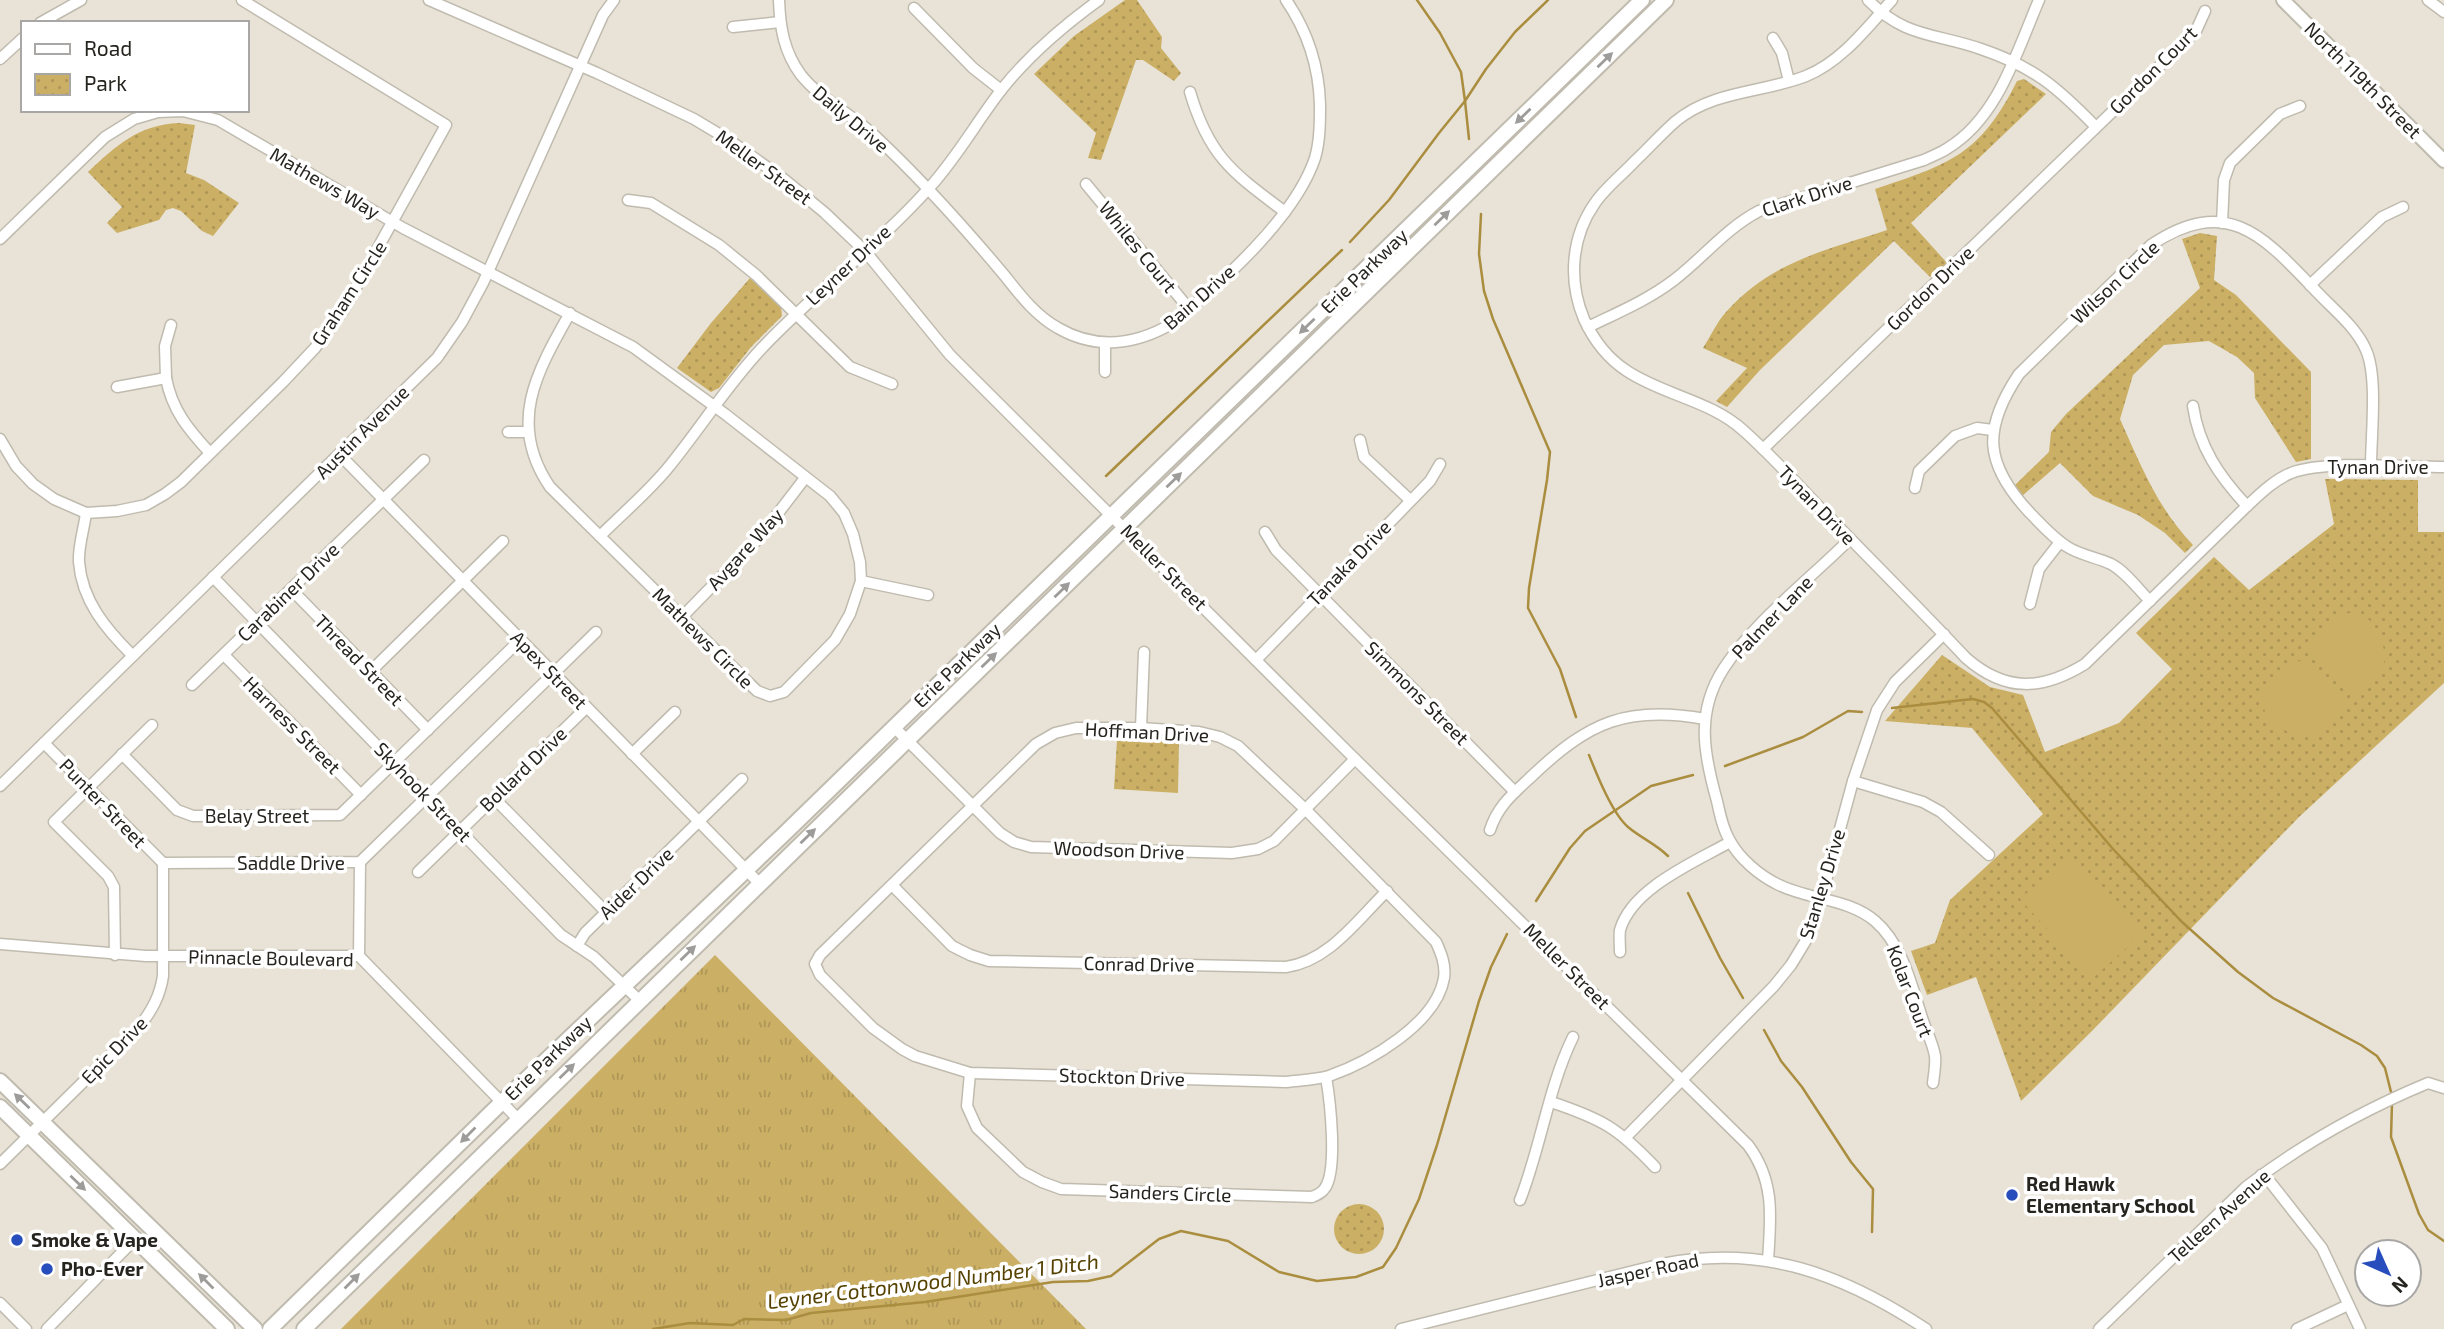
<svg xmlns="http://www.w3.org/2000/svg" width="2444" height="1329" viewBox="0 0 2444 1329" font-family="'Exo 2',sans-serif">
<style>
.grass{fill:url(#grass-tufts)}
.park{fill:url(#park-dots)}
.garden{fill:#cbaf65}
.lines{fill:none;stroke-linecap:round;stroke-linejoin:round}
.stream{stroke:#aa8d3f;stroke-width:2.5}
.minor-casing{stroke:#c0bbaf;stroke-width:13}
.tertiary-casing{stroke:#c0bbaf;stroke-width:16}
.secondary-casing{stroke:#c0bbaf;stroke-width:18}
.minor{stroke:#fff;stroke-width:10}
.tertiary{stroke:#fff;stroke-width:12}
.secondary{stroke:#fff;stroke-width:14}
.oneway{fill:#9d9c9a}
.poi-dot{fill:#284ebd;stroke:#fff;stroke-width:2.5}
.labels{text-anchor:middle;stroke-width:7;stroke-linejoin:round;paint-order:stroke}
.street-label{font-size:19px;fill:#26241f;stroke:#fff}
.poi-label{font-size:19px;font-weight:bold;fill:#26241f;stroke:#fff;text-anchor:start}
.water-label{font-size:21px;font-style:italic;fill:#564200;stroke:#fff}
</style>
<defs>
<pattern id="grass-tufts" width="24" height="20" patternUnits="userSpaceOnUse" patternTransform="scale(1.75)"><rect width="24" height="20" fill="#cbaf65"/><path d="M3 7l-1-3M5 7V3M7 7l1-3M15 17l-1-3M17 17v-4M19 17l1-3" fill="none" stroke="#ae9657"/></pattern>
<pattern id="park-dots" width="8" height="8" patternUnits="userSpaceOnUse" patternTransform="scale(1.75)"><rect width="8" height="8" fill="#cbaf65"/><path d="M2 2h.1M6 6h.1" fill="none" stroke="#ae9657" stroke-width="1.8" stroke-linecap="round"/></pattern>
</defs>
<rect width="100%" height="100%" fill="#e8e3d6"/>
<path class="grass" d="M 715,955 L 1086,1329 L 341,1329 Z"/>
<g class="park">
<path d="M 1125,0 L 1137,0 L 1162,37 L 1161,48 L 1181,73 L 1174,81 L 1143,60 L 1136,60 L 1101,160 L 1088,158 L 1096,133 L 1034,74 L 1074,36 Z"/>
<path d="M 2024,79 L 2046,94 L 1911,223 L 1948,264 L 1930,277 L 1894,241 L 1760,370 L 1727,407 L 1716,401 L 1747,368 L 1703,348 C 1710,337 1717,322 1726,312 C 1772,261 1824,251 1887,230 L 1875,189 C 1950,164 1980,155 2017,81 Z"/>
<path d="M 179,123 L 195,125 L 186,173 L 204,180 L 239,203 L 213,236 L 202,231 L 181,211 L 173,208 L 166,210 L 159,220 L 117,233 L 107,223 L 122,207 L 88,172 C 117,145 138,125 179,123 Z"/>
<path d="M 2200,233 L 2217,236 L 2214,280 L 2236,295 L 2311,372 L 2311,459 L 2296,462 L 2255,398 L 2254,373 L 2237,357 L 2209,341 L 2164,345 L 2133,375 L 2120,419 C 2141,466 2157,507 2193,545 L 2185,553 L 2165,533 L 2138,515 L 2093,496 L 2060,463 L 2022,496 L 2014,486 L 2049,452 L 2051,432 L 2066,414 L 2200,288 L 2182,239 Z"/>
<path d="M 750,278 L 781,307 L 782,316 L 751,347 L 719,388 L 711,392 L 677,368 L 711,323 Z"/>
<path d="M 2325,479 L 2418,480 L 2418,532 L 2444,532 L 2444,683 L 2299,817 L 2092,1031 L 2021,1101 L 1976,977 L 1927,995 L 1911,951 L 1935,943 L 1950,900 L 2043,814 L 1972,728 L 1885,721 L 1942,655 L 1990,687 L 2023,695 L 2045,752 L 2119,723 L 2172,669 L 2136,633 L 2214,557 L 2249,590 L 2334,524 Z"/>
<path d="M 1117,740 L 1179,742 L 1178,793 L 1114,789 Z"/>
<circle cx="1359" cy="1229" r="25"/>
</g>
<g class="garden">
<path d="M 2343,612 L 2367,617 C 2395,658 2389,667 2356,700 L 2310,654 L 2310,646 Z"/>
<path d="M 2302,661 L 2349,707 C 2317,741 2308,746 2267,720 L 2261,696 L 2294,662 Z"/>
<path d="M 2070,854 L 2142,934 L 2092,979 L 2020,899 Z"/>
</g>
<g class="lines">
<g class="stream">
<path d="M 1469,139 L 1465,101 L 1486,69 L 1515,32 L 1548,0"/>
<path d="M 1481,214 L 1479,254 L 1484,291 L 1493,319 L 1550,452 L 1547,480 L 1529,588 L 1528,608 L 1560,669 L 1576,717"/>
<path d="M 1350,242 L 1389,200 L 1439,133 L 1465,101 L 1461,72 L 1440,33 L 1417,0"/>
<path d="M 1106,476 L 1342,250"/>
<path d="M 1892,708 L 1973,699 L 1984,702 L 1992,708 L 2113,849 L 2182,922 L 2238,972 L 2273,998 L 2361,1045 L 2377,1056 L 2385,1068 L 2392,1096"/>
<path d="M 1589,755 C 1597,775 1612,813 1628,827 C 1641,838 1656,844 1668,856"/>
<path d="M 1725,766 L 1803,737 L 1848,711 L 1862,712"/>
<path d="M 1688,893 L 1720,958 L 1743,998"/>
<path d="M 1536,901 L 1570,848 L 1585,831 L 1651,786 L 1693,775"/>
<path d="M 1764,1030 L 1781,1061 L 1802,1087 L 1851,1162 L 1873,1189 L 1872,1232"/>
<path d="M 2392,1103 L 2391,1137 L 2419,1214 L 2428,1230 L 2444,1241"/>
<path d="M 653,1329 L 690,1323 L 733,1325 L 744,1319 L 786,1320 L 811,1313 L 925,1302 L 1053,1282 L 1088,1281 L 1111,1276 L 1159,1239 L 1181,1231 L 1228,1241 L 1279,1272 L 1317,1281 L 1356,1277 L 1383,1267 L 1396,1248 L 1419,1199 L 1437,1145 L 1479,1001 L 1491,967 L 1507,934"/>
</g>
<g class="minor-casing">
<g id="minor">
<path d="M 429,0 L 597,73 L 694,119 L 729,140 L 785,180 L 825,213 L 865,251 L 950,355 L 1355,759 L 1748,1145 C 1775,1181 1771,1217 1768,1260"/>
<path d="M 779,0 C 780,28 784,52 801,75 C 821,100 852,114 875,136 C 921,179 964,227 1005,276 C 1020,295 1036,316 1058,328 C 1096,350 1136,345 1173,323 C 1221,283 1295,218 1315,158 C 1320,141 1320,122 1320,105 C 1319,66 1308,32 1286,0"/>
<path d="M 1868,0 C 1905,38 1935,33 1981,49 C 2034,67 2057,87 2096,127"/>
<path d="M 1892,0 C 1867,28 1841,62 1806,76 C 1763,93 1714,90 1676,121 C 1662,133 1649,148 1635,161 C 1622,175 1605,188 1595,203 C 1571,237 1568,281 1584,319 C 1594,341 1607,358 1627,371 C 1663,395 1712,401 1744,431 C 1773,457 1799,486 1826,514 C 1873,562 1920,609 1966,658 C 2006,693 2043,690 2085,664 L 2247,506 C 2260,494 2274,480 2291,473 C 2326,460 2404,467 2444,467"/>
<path d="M 2428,0 L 2444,12"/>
<path d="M 914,8 L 973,68 L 1001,90"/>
<path d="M 40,23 L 81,0"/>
<path d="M 733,27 L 780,22"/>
<path d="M 1773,38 L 1782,53 L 1789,81"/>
<path d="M 0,59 L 23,38"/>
<path d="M 1190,92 C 1209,157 1233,173 1285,212"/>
<path d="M 1086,184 L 1190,310"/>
<path d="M 628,200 L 651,203 L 719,245 L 756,275 L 850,367 L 892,384"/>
<path d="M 2222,223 L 2224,180 L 2230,163 L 2280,114 L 2300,106"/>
<path d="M 0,239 L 105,137 L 134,119 L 158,112 L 183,111 L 218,120 L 403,228 L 633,347 L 725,414 L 830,496 L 844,513 L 853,534 L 860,562 L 861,581 L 850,614 L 835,640 L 784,692 L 770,696 L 757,691 L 550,487 C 507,424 536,373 570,313"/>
<path d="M 2310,285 L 2382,217 L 2403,207"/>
<path d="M 1588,327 C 1617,313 1648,300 1674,280 C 1704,257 1725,229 1759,211 L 1924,160 C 1932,156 1941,153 1948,148 C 1998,118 2017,51 2039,0"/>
<path d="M 1105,372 L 1105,344"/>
<path d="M 166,378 L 165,346 L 171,325"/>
<path d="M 117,387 L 166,378 C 172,410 188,429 210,453"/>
<path d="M 2193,406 C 2199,447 2219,476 2247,506"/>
<path d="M 508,432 L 528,432"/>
<path d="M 0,439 L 16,466 L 33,484 L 54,499 L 86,513 L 117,511 L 146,505 L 165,494 L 181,482 L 283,382 L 315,348 L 344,309 L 446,125 L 242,0"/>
<path d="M 1360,440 L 1364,457 L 1410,500"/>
<path d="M 1763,449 L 2196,31 L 2205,11"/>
<path d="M 340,455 L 760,884"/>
<path d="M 1915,488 L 1919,471 L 1955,436 L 1977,428 L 1993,430"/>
<path d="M 86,513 C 84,529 78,547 79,562 C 82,601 106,629 132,655"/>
<path d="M 1265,532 L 1276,550 L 1515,792"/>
<path d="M 600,536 C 622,514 647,493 667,469 C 700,429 727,385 762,348 C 815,292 878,245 930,187 C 958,156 977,121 1002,89 C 1030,54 1063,26 1099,0"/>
<path d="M 1850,539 C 1811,578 1753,623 1724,668 C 1695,712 1704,755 1717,801 C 1720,815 1723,829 1730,841 C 1740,859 1759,875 1777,884 C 1808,900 1848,898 1875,921 C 1903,945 1912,987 1923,1021 C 1927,1032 1933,1044 1935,1056 C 1936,1064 1934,1074 1933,1083"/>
<path d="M 213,577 L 561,935 L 594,957 L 639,1000"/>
<path d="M 861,581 L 928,595"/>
<path d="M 291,589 L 428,730"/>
<path d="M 2150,601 C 2138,589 2126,572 2111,564 C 2096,557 2079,555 2066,546 C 2052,537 2041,524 2030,513 C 1984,464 1982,429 2019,374 L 2151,245 C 2229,193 2265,238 2318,293 C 2334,310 2356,327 2366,350 C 2378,377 2371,435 2371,466"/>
<path d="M 2030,604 L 2039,569 L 2060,542"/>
<path d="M 682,617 L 759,538 L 805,478"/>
<path d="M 224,655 L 361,795"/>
<path d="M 1256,660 L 1430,481 L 1440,464"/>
<path d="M 371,671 L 503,541"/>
<path d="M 192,685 L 424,460"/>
<path d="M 894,727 L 1000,833 L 1014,842 L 1031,847 L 1232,853 L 1258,849 L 1274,841 L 1355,759"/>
<path d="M 1076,728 L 1141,728 L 1199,732 L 1220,737 L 1238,746 L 1306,810 L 1436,942 C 1441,953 1446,965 1444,978 C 1436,1024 1369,1062 1329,1076 C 1315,1080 1300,1080 1286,1082 L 970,1073 L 915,1056 L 902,1049 L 873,1028 L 820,975 L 815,964 L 820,955 L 1036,744 L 1055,733 Z"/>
<path d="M 1141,728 L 1144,652"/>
<path d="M 44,743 L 163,863"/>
<path d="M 122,754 L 177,810 L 193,816 L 340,815 L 520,640"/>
<path d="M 632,754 L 675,712"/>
<path d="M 1853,781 L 1923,802 L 1941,812 L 1989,855"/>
<path d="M 0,786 L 437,358 L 462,322 L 483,283 L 603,15 L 614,0"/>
<path d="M 494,798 L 606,912"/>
<path d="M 1490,830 C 1498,805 1514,793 1533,775 C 1589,722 1627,705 1705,719"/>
<path d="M 163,863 L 360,862 L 596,632"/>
<path d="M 418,872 L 586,708"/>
<path d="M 892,885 L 952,946 L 970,955 L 989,961 L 1286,967 C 1329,961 1357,920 1387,891"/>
<path d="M 0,944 L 146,956 L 359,956 L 518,1119"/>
<path d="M 577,946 L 585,933 L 742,779"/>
<path d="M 1620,952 C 1620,945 1619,936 1620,930 C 1632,888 1695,862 1730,842"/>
<path d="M 115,955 L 114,887 L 108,876 L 54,822 L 152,725"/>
<path d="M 359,956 L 360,862"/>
<path d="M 970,1073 L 967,1106 L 977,1128 L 1023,1172 L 1042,1182 L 1061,1189 L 1312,1197 C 1317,1195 1322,1193 1325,1188 C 1338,1169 1330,1100 1326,1077"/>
<path d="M 1551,1102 C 1602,1119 1618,1128 1655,1167"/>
<path d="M 1626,1137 L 1774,986 L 1791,965 L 1805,942 L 1818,910 L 1853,781 L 1877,710 L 1895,682 L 1944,634"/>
<path d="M 0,1164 L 140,1026 C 152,1010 160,996 163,976 L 163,863"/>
<path d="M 2261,1175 L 2271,1183 L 2322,1248 L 2360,1329"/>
<path d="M 1520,1200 C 1541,1147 1548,1088 1573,1037"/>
<path d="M 0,1303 L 26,1329"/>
<path d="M 47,1329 L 135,1239"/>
<path d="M 1401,1329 L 1662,1264 C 1763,1244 1843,1274 1926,1329"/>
<path d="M 2099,1329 L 2246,1187 C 2302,1144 2363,1110 2428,1083 L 2444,1088"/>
<path d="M 2297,1329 L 2348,1305"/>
</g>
</g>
<g class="tertiary-casing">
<path id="tertiary" d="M 2283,0 L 2444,161"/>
</g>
<g class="secondary-casing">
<g id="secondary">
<path d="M 0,1081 L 255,1329"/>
<path d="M 0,1107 L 227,1329"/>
<path d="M 270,1329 L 502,1102 L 783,835 L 1642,0"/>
<path d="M 304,1329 L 1666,0"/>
</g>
</g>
<use href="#minor" class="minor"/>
<use href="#tertiary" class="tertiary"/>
<use href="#secondary" class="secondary"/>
</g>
<defs><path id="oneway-solid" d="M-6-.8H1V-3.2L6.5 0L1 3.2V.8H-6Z" transform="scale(1.75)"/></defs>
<g class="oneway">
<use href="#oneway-solid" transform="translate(1605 60) rotate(-44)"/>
<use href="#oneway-solid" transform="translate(1523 116) rotate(136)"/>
<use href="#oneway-solid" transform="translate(1442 218) rotate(-44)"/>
<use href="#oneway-solid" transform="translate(1307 326) rotate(136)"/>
<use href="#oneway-solid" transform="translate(1174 480) rotate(-44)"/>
<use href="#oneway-solid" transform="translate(1062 590) rotate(-44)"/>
<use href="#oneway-solid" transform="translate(989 660) rotate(-44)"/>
<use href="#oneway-solid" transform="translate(808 836) rotate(-44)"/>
<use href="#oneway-solid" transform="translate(688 953) rotate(-44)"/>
<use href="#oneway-solid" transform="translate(567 1071) rotate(-44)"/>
<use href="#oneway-solid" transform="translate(22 1101) rotate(-136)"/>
<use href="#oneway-solid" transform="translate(468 1135) rotate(135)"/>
<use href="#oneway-solid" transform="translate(78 1183) rotate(44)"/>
<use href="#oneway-solid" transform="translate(206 1281) rotate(-135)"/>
<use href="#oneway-solid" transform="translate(352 1281) rotate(-45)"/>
</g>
<g class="poi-dot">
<circle cx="2012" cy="1195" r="7"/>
<circle cx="17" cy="1240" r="7"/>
<circle cx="47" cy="1269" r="7"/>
</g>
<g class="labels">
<g class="street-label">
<text transform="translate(2153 70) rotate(-45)" y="7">Gordon Court</text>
<text transform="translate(2363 80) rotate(45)" y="7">North 119th Street</text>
<text transform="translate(851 119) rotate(40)" y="7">Daily Drive</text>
<text transform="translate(764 167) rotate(36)" y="7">Meller Street</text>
<text transform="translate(325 183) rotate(30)" y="7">Mathews Way</text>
<text transform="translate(1807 196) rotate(-18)" y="7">Clark Drive</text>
<text transform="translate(1138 247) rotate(51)" y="7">Whiles Court</text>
<text transform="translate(848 265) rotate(-43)" y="7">Leyner Drive</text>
<text transform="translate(1364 271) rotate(-44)" y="7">Erie Parkway</text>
<text transform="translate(2115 282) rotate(-43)" y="7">Wilson Circle</text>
<text transform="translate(1930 288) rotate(-44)" y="7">Gordon Drive</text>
<text transform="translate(349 293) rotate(-57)" y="7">Graham Circle</text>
<text transform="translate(1199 297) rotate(-41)" y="7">Bain Drive</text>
<text transform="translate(362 432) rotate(-45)" y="7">Austin Avenue</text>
<text x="2378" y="474">Tynan Drive</text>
<text transform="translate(1817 505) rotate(46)" y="7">Tynan Drive</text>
<text transform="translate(745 549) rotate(-48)" y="7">Avgare Way</text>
<text transform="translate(1349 563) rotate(-46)" y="7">Tanaka Drive</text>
<text transform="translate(1164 567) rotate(45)" y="7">Meller Street</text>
<text transform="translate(288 592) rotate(-44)" y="7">Carabiner Drive</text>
<text transform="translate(1772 617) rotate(-46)" y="7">Palmer Lane</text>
<text transform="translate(703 638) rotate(45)" y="7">Mathews Circle</text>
<text transform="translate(359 660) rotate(46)" y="7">Thread Street</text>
<text transform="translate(957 665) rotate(-44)" y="7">Erie Parkway</text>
<text transform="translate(549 670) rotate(46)" y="7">Apex Street</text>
<text transform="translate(1417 693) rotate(45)" y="7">Simmons Street</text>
<text transform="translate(292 725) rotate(45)" y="7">Harness Street</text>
<text transform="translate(1147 732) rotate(3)" y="7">Hoffman Drive</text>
<text transform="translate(523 769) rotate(-44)" y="7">Bollard Drive</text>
<text transform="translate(423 792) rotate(46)" y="7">Skyhook Street</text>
<text transform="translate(103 803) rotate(46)" y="7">Punter Street</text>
<text x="257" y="823">Belay Street</text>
<text transform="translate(1119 850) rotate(2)" y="7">Woodson Drive</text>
<text x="291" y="870">Saddle Drive</text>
<text transform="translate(636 883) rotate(-44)" y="7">Aider Drive</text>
<text transform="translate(1822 884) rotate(-73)" y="7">Stanley Drive</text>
<text transform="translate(271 958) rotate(1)" y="7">Pinnacle Boulevard</text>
<text transform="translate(1139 964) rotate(1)" y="7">Conrad Drive</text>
<text transform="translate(1567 966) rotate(45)" y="7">Meller Street</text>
<text transform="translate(1910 991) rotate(69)" y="7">Kolar Court</text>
<text transform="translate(114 1050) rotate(-46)" y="7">Epic Drive</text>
<text transform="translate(548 1058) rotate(-44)" y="7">Erie Parkway</text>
<text transform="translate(1122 1077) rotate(2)" y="7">Stockton Drive</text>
<text transform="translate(1170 1193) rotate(2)" y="7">Sanders Circle</text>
<text transform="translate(2219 1216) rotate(-42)" y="7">Telleen Avenue</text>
<text transform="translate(1648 1270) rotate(-12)" y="7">Jasper Road</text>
</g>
<g class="poi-label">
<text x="2026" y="1191">Red Hawk<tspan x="2026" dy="22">Elementary School</tspan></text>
<text x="31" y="1247">Smoke &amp; Vape</text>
<text x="61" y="1276">Pho-Ever</text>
</g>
<g class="water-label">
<text transform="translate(933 1282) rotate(-7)" y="7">Leyner Cottonwood Number 1 Ditch</text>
</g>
</g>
<rect x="21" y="21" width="228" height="91" fill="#ffffff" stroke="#a8a7a5" stroke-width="2"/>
<rect x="35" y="44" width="35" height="10" fill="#ffffff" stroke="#a8a7a5" stroke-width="2"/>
<text x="84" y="56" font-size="21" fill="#26241f">Road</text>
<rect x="35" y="74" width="35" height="21" fill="url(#park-dots)" stroke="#a8a7a5" stroke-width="2"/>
<text x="84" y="91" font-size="21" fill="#26241f">Park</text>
<g transform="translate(2388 1273) rotate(135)"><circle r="33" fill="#ffffff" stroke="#a8a7a5" stroke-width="2"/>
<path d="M0-5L12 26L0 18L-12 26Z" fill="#284ebd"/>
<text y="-10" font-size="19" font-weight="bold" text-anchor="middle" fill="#26241f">N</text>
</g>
</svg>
